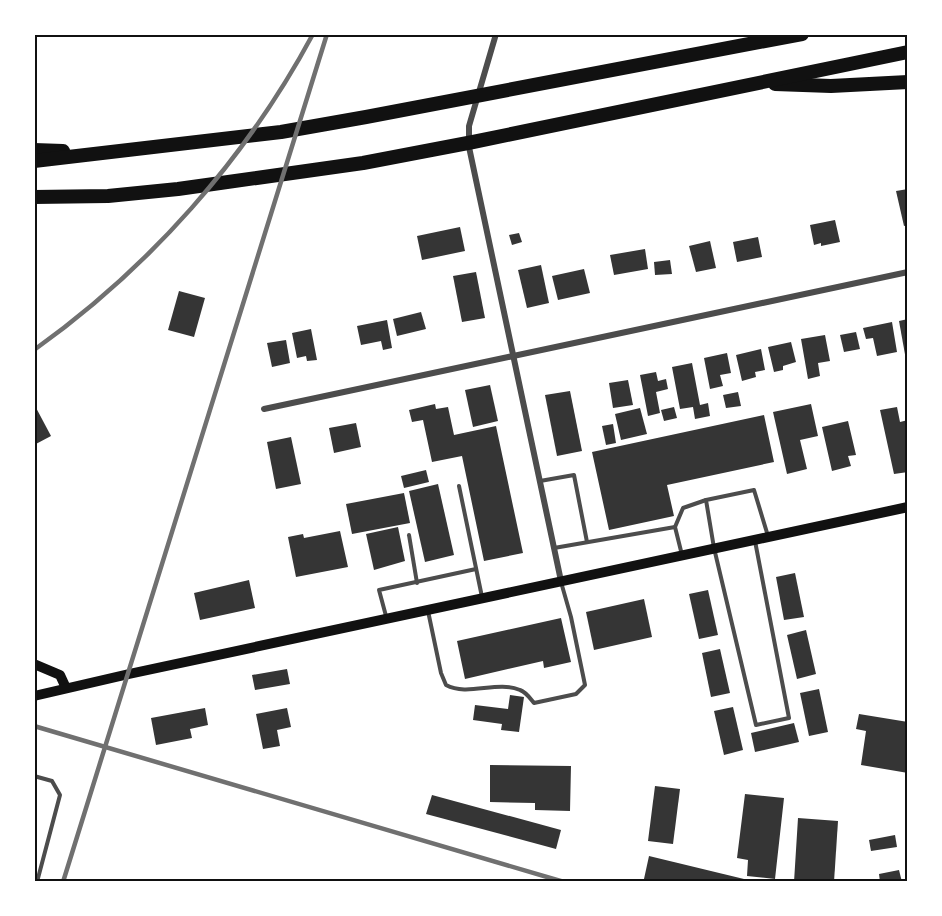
<svg xmlns="http://www.w3.org/2000/svg" width="942" height="916" viewBox="0 0 942 916" font-family="Mulish,sans-serif">
<style>
.building{fill:#353535}
.lines{fill:none;stroke-linecap:round;stroke-linejoin:round}
.service{stroke:#4c4c4c;stroke-width:4}
.minor{stroke:#4c4c4c;stroke-width:6}
.secondary{stroke:#111;stroke-width:10}
.motorway{stroke:#111;stroke-width:14}
.rail{stroke:#707070;stroke-width:4.5}
.neatline{fill:none;stroke:#111;stroke-width:2}
</style>
<rect width="100%" height="100%" fill="#fff"/>
<g class="building">
<path d="M 908,189 L 908,225 L 904,226 L 896,191 Z"/>
<path d="M 835,220 L 840,242 L 821,246 L 821,243 L 814,245 L 810,225 Z"/>
<path d="M 460,227 L 465,251 L 422,260 L 417,236 Z"/>
<path d="M 519,233 L 522,242 L 512,245 L 509,235 Z"/>
<path d="M 758,237 L 762,257 L 737,262 L 733,242 Z"/>
<path d="M 710,241 L 716,268 L 696,272 L 689,246 Z"/>
<path d="M 645,249 L 648,269 L 614,275 L 610,255 Z"/>
<path d="M 670,260 L 672,274 L 655,275 L 654,262 Z"/>
<path d="M 541,265 L 549,303 L 527,308 L 518,270 Z"/>
<path d="M 584,269 L 590,293 L 558,300 L 552,276 Z"/>
<path d="M 476,272 L 485,318 L 462,322 L 453,276 Z"/>
<path d="M 179,291 L 205,298 L 194,337 L 168,330 Z"/>
<path d="M 421,312 L 426,329 L 397,336 L 393,319 Z"/>
<path d="M 908,319 L 908,359 L 906,360 L 899,321 Z"/>
<path d="M 387,320 L 392,348 L 383,350 L 381,341 L 361,345 L 357,326 Z"/>
<path d="M 892,322 L 897,352 L 877,356 L 873,338 L 866,339 L 863,328 Z"/>
<path d="M 311,329 L 317,360 L 307,361 L 306,356 L 297,358 L 292,333 Z"/>
<path d="M 856,332 L 860,349 L 844,352 L 840,335 Z"/>
<path d="M 825,335 L 830,361 L 818,363 L 820,376 L 808,379 L 801,339 Z"/>
<path d="M 286,340 L 290,363 L 272,367 L 267,343 Z"/>
<path d="M 791,342 L 796,362 L 783,366 L 783,370 L 774,372 L 768,347 Z"/>
<path d="M 761,349 L 765,370 L 755,372 L 756,377 L 742,381 L 736,355 Z"/>
<path d="M 727,353 L 731,373 L 720,375 L 723,386 L 710,389 L 704,358 Z"/>
<path d="M 692,363 L 700,405 L 708,403 L 710,416 L 695,419 L 693,407 L 680,409 L 672,367 Z"/>
<path d="M 656,372 L 658,381 L 666,379 L 668,389 L 656,392 L 660,413 L 648,416 L 640,375 Z"/>
<path d="M 628,380 L 633,405 L 613,408 L 609,383 Z"/>
<path d="M 490,385 L 498,421 L 473,427 L 465,390 Z"/>
<path d="M 570,391 L 582,451 L 557,456 L 545,395 Z"/>
<path d="M 738,392 L 741,406 L 726,408 L 723,395 Z"/>
<path d="M 34,404 L 51,436 L 34,445 Z"/>
<path d="M 435,404 L 436,409 L 448,407 L 454,435 L 496,426 L 523,553 L 484,561 L 462,456 L 432,462 L 423,420 L 412,422 L 409,410 Z"/>
<path d="M 811,404 L 818,436 L 800,440 L 807,469 L 787,474 L 773,412 Z"/>
<path d="M 674,407 L 677,418 L 664,421 L 661,410 Z"/>
<path d="M 897,407 L 900,422 L 908,420 L 908,472 L 894,474 L 880,410 Z"/>
<path d="M 640,408 L 647,434 L 621,440 L 615,414 Z"/>
<path d="M 764,415 L 774,462 L 667,485 L 674,516 L 609,530 L 592,452 Z"/>
<path d="M 848,421 L 856,455 L 848,456 L 851,466 L 832,471 L 822,427 Z"/>
<path d="M 356,423 L 361,447 L 334,453 L 329,428 Z"/>
<path d="M 613,424 L 616,443 L 606,445 L 602,426 Z"/>
<path d="M 291,437 L 301,484 L 276,489 L 267,442 Z"/>
<path d="M 426,470 L 429,482 L 404,488 L 401,476 Z"/>
<path d="M 438,484 L 454,555 L 425,562 L 409,491 Z"/>
<path d="M 404,493 L 410,523 L 352,534 L 346,504 Z"/>
<path d="M 398,527 L 405,561 L 374,570 L 366,534 Z"/>
<path d="M 340,531 L 348,567 L 296,577 L 288,537 L 303,534 L 304,538 Z"/>
<path d="M 795,573 L 804,617 L 784,620 L 776,577 Z"/>
<path d="M 249,580 L 255,608 L 200,620 L 194,593 Z"/>
<path d="M 708,590 L 718,635 L 699,639 L 689,594 Z"/>
<path d="M 644,599 L 652,637 L 594,650 L 586,612 Z"/>
<path d="M 561,618 L 571,662 L 544,668 L 543,661 L 465,679 L 457,641 Z"/>
<path d="M 806,630 L 816,674 L 797,679 L 787,635 Z"/>
<path d="M 720,649 L 730,693 L 711,697 L 702,653 Z"/>
<path d="M 287,669 L 290,684 L 255,690 L 252,675 Z"/>
<path d="M 819,689 L 828,732 L 809,736 L 800,693 Z"/>
<path d="M 510,695 L 524,697 L 519,732 L 501,730 L 502,724 L 473,720 L 475,705 L 508,709 Z"/>
<path d="M 733,707 L 743,750 L 724,755 L 714,711 Z"/>
<path d="M 205,708 L 208,725 L 190,729 L 192,738 L 156,745 L 151,718 Z"/>
<path d="M 287,708 L 291,727 L 277,730 L 280,746 L 263,749 L 256,714 Z"/>
<path d="M 859,714 L 908,722 L 908,773 L 861,765 L 866,731 L 856,729 Z"/>
<path d="M 794,723 L 799,742 L 755,752 L 751,733 Z"/>
<path d="M 490,765 L 571,766 L 570,811 L 535,810 L 535,803 L 490,802 Z"/>
<path d="M 655,786 L 680,789 L 673,844 L 648,841 Z"/>
<path d="M 745,794 L 784,798 L 775,879 L 747,876 L 748,860 L 737,858 Z"/>
<path d="M 432,795 L 561,830 L 556,849 L 426,814 Z"/>
<path d="M 798,818 L 838,821 L 834,882 L 794,882 Z"/>
<path d="M 895,835 L 897,847 L 871,851 L 869,840 Z"/>
<path d="M 649,856 L 744,879 L 743,882 L 653,882 L 644,879 Z"/>
<path d="M 899,870 L 902,882 L 880,882 L 879,874 Z"/>
</g>
<g class="lines">
<g class="service">
<path d="M 540,481 L 574,475 L 587,542"/>
<path d="M 459,486 L 482,597"/>
<path d="M 675,527 L 682,555"/>
<path d="M 409,535 L 417,583"/>
<path d="M 755,541 L 789,718 L 756,725 L 714,548 L 706,500 L 754,490 L 768,536"/>
<path d="M 554,548 L 675,527 L 683,508 L 706,500"/>
<path d="M 428,611 L 441,673 L 446,685 C 468,697 497,680 520,690 C 526,692 530,698 534,703 L 576,694 L 585,685 L 571,617 L 561,582"/>
<path d="M 386,616 L 379,590 L 476,569"/>
<path d="M 34,776 L 52,781 L 60,795 L 37,882"/>
</g>
<g class="minor">
<path d="M 496,34 L 469,126 L 469,147 L 561,581"/>
<path d="M 264,409 L 908,272"/>
</g>
<g class="secondary">
<path d="M 34,664 L 60,675 L 66,688"/>
<path d="M 34,696 L 129,674 L 908,507"/>
</g>
<g class="motorway">
<path d="M 775,84 L 831,86 L 908,82"/>
<path d="M 34,150 L 63,151"/>
<path d="M 34,161 L 281,132 L 366,117 L 802,34"/>
<path d="M 34,197 L 108,196 L 178,189 L 363,163 L 473,142 L 908,52"/>
</g>
<g class="rail">
<path d="M 34,350 C 149,268 246,159 313,34"/>
<path d="M 34,726 L 564,882"/>
<path d="M 63,882 L 327,34"/>
</g>
</g>
<rect width="942" height="916" fill="none" stroke="#ffffff" stroke-width="72"/>
<rect x="36" y="36" width="870" height="844" class="neatline"/>
</svg>
